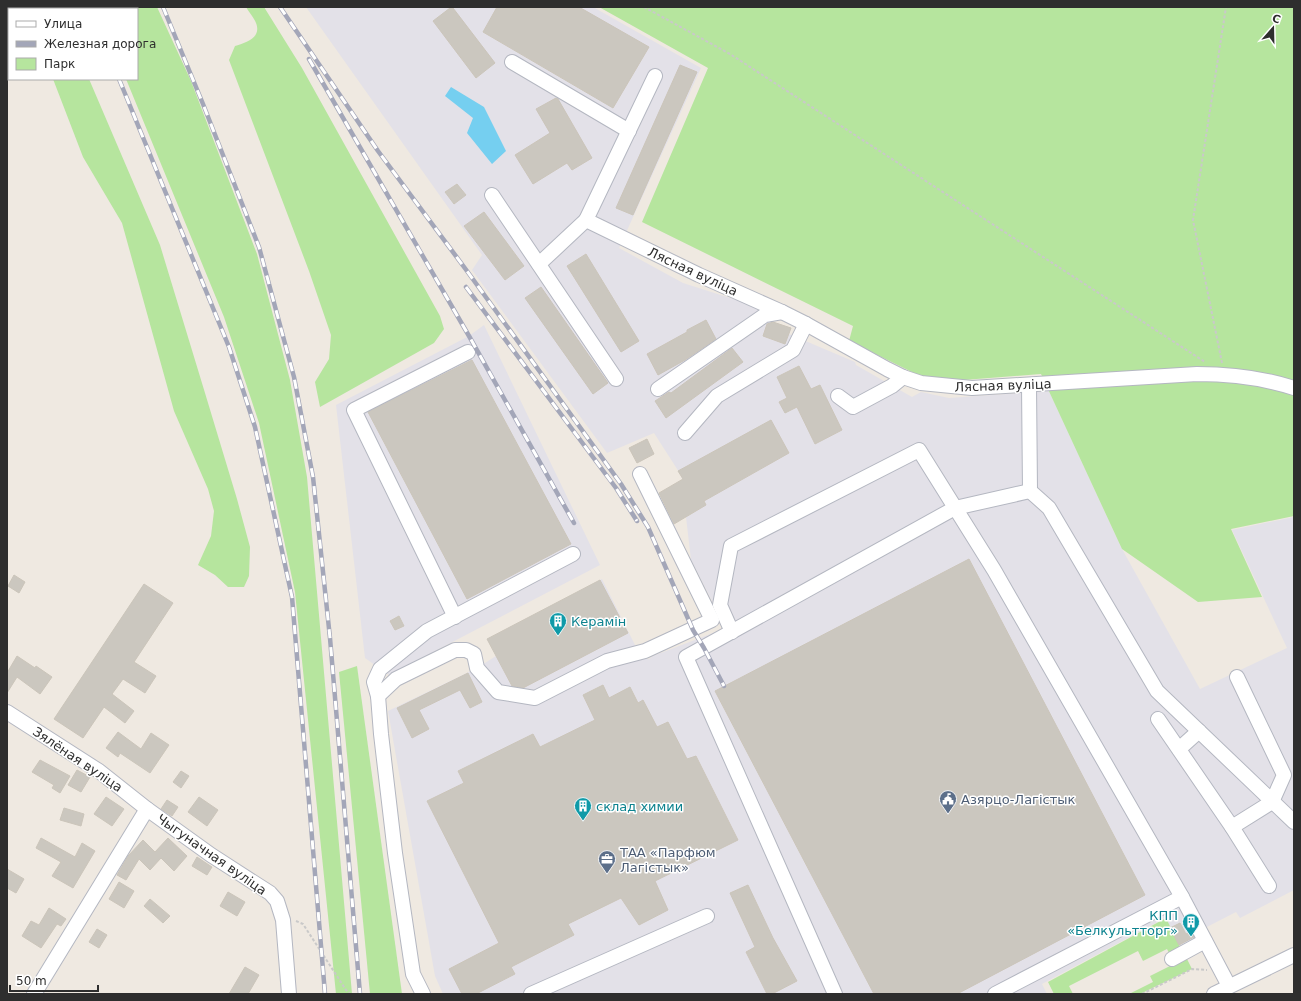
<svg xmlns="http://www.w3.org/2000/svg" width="1301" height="1001" viewBox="0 0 1301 1001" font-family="'DejaVu Sans',sans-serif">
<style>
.industrial{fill:#e3e1e8}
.green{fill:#b6e59e}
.water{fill:#75cff0}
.building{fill:#cbc7bf;stroke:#cbc5ba}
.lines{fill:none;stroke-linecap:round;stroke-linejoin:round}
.minor-casing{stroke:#b4b7c1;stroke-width:16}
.path{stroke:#c9c9c9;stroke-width:2;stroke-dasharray:3 2;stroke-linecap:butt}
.minor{stroke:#fff;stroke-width:14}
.rail-casing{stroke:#a3a6b8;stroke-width:4.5}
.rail{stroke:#fff;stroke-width:3;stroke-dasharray:9;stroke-linecap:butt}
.labels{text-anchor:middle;stroke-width:3;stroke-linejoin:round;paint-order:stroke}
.street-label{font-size:13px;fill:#2e2e2e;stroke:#fff}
.culture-label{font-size:13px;fill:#0d838f;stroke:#fff;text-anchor:start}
.service-label{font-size:13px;fill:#4e5e75;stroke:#fff;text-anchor:start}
</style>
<rect width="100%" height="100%" fill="#efe9e1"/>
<g class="industrial">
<path d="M 306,7 L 593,7 L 701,68 L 619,248 L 683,283 L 768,310 L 763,320 L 767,322 L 768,321 L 791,328 L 789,334 L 855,362 L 856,365 L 912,397 L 921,392 L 949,398 L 1049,391 L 1122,549 L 1200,689 L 1287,648 L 1232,530 L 1294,517 L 1294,890 L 1240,918 L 1236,912 L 1199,931 L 1197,939 L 1181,948 L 1165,918 L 1042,984 L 1047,994 L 443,994 L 435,976 L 388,711 L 477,668 L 496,656 L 487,639 L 602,579 L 642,659 L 649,659 L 653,656 L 726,628 L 691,560 L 686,517 L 706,505 L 704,501 L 686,487 L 679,472 L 654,433 L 607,453 L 472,270 L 482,255 Z"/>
<path d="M 484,325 L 600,565 L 389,675 L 365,658 L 336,405 L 469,336 Z"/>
</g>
<g class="green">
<path d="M 96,7 L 157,7 L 191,81 L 257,254 L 290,380 L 307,477 L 352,994 L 336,994 L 295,592 L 259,423 L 224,317 L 126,79 L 137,79 L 137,9 L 97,9 Z"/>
<path d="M 246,7 L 264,7 L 302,68 L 440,316 L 444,329 L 434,343 L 320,407 L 315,382 L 329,359 L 331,335 L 309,271 L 229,60 L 235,46 C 245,43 262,38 256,23 C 254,18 249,12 246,7 Z"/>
<path d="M 599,7 L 1294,7 L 1294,516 L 1231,529 L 1262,597 L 1198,602 L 1122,549 L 1041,374 L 951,381 L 920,376 L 849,341 L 853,326 L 642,222 L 708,68 Z"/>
<path d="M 53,79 L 89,79 L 160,245 L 205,393 L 237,499 L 250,547 L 249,576 L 244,587 L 228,587 L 215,575 L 198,565 L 211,536 L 214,511 L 208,489 L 174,411 L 122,223 L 83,157 Z"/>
<path d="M 357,666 L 402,994 L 370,994 L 339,672 Z"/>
<path d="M 1166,918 L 1182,951 L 1171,957 L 1167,949 L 1143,961 L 1138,951 L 1069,986 L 1073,994 L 1054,994 L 1048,982 Z"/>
<path d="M 1185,955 L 1192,969 L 1140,994 L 1129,994 L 1153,982 L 1150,976 L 1174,964 Z"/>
</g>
<path class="water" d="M 451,87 L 484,107 L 506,151 L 492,164 L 467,133 L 473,118 L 445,96 Z"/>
<g class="building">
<path d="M 497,7 L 579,7 L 649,47 L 613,108 L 483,32 Z"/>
<path d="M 450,8 L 453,8 L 495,63 L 476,78 L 433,21 Z"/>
<path d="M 680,65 L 697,72 L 633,215 L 616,208 Z"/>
<path d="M 556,98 L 558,99 L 592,158 L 572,170 L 567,163 L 533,184 L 515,155 L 550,133 L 536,109 Z"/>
<path d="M 457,184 L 466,195 L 454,204 L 445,192 Z"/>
<path d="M 484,212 L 524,266 L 505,280 L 464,226 Z"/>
<path d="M 586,254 L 639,341 L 621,352 L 567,266 Z"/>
<path d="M 541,287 L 608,383 L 593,394 L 525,298 Z"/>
<path d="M 706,320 L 716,339 L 685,360 L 658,375 L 647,354 L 687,332 L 687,330 Z"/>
<path d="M 773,322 L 791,328 L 785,344 L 763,336 L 767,324 Z"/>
<path d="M 732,348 L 743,362 L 666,418 L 655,401 L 669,392 L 671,393 Z"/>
<path d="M 472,360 L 571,544 L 467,599 L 368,412 Z"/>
<path d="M 799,366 L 811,389 L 820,385 L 842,430 L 815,444 L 797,407 L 785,413 L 779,402 L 787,398 L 777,377 Z"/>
<path d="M 771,420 L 789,453 L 704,501 L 706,505 L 674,524 L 659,493 L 683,479 L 678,471 Z"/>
<path d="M 647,439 L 654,454 L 637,463 L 629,448 Z"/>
<path d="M 969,559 L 1145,895 L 957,994 L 874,994 L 715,691 Z"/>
<path d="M 14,575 L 25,582 L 19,593 L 8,586 Z"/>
<path d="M 600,580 L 628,633 L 523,688 L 512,686 L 487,639 Z"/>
<path d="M 144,584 L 173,603 L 134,662 L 156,676 L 145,693 L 123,679 L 112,694 L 134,711 L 125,723 L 104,707 L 83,738 L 54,719 Z"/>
<path d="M 399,616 L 404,626 L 395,630 L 390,621 Z"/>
<path d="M 17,656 L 35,668 L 36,666 L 52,677 L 40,694 L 17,677 L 7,693 L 7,673 Z"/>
<path d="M 468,673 L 482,702 L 470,708 L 460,690 L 419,710 L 429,729 L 412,738 L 397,708 Z"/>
<path d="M 603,685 L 609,698 L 630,687 L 638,703 L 643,700 L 657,727 L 668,722 L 687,759 L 696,756 L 738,840 L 655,881 L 668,910 L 639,925 L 621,898 L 568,924 L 574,935 L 511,967 L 515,974 L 476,994 L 462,994 L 449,969 L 499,943 L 427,801 L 464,783 L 458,771 L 533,734 L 540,747 L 595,720 L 583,695 Z"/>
<path d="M 118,732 L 141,749 L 151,733 L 169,745 L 150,773 L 120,753 L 118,757 L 106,748 Z"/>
<path d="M 40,760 L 70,776 L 60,793 L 52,788 L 54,785 L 32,772 Z"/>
<path d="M 77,770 L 90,777 L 81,792 L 68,785 Z"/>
<path d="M 181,771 L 189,776 L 181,788 L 173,782 Z"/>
<path d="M 106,797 L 124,809 L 112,826 L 94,814 Z"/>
<path d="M 199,797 L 218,810 L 207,826 L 188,812 Z"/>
<path d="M 167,800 L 178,807 L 172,816 L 161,809 Z"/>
<path d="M 64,808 L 84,814 L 81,826 L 60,820 Z"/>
<path d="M 41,838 L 75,857 L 82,843 L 95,851 L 73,888 L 52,876 L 61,862 L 36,848 Z"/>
<path d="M 168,838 L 187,856 L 174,871 L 161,858 L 150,870 L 139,859 L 126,880 L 117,875 L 128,856 L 143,840 L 155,852 Z"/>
<path d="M 197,857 L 212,867 L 207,875 L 192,866 Z"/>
<path d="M 7,869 L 24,879 L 16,893 L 7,888 Z"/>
<path d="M 119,882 L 134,891 L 124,908 L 109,899 Z"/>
<path d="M 748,885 L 773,938 L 797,981 L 772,994 L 767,994 L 746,952 L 755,947 L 730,893 Z"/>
<path d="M 228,892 L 245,902 L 237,916 L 220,906 Z"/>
<path d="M 150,899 L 170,916 L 163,923 L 144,906 Z"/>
<path d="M 49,908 L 66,919 L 61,926 L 57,924 L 41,948 L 22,936 L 31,921 L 39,925 Z"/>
<path d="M 1180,923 L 1186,934 L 1191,931 L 1194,937 L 1179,945 L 1170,928 Z"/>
<path d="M 97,929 L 107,935 L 99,948 L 89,942 Z"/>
<path d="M 245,967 L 259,975 L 248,994 L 229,994 Z"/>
</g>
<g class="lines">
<g class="minor-casing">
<g id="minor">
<path d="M 512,62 L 629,131"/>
<path d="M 655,76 L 586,220 L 699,275 L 782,312 L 806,324 L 887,369 L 903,377 L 921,383 L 972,388 L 1197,374 C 1230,374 1263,378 1294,388"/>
<path d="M 492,195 L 616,379"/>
<path d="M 539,264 L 586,220"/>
<path d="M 1029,385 L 1030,491 L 1049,508 L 1157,691 L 1294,822"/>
<path d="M 658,389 L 765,315 L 782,312"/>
<path d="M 838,396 L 853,407 L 892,386 L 903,377"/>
<path d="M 685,433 L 717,396 L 793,350 L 806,324"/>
<path d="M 455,617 L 354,410 L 468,352"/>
<path d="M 732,632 L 720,605 L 731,546 L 919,450 L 994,570 L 1182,897 L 995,994"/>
<path d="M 378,696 L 396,679 L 455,650 L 466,650 L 474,654 L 477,668 L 498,692 L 535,698 L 607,661 L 645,651 L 712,620 L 640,474"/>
<path d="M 7,712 L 99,771 L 147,809 L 211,855 L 270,893 L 277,901 L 283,920 L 289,994"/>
<path d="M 1158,719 L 1232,827 L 1269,886"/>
<path d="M 1179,749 L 1199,731"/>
<path d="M 1232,827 L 1272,802 L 1284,775 L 1237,677"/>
<path d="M 1182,897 L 1229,986"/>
<path d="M 1172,959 L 1205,941"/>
<path d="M 34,994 L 147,809"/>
<path d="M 423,994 L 413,974 L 395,853 L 381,734 L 378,696 L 374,682 L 380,669 L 427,631 L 573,554"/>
<path d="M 531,994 L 707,916"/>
<path d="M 835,994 L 686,657 L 955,508 L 1030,491"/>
<path d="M 1214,994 L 1294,955"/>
</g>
</g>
<g class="path">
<path d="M 644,7 L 730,54 L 1205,362"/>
<path d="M 1222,363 L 1193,220 L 1226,7"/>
<path d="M 296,921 L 303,924 L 346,990 L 350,994"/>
<path d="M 1142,994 L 1192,969 L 1207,970"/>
</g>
<use href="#minor" class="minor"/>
<g class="rail-casing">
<g id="rail">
<path d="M 91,7 L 92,9"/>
<path d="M 163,7 L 203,104 L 259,247 L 294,377 L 313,477 L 330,638 L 360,994"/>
<path d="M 280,7 L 378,151 L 467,271 L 621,484 L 648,527 L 693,630 L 704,648 L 724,686"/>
<path d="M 309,59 L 469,336 L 574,523"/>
<path d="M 119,79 L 229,347 L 255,427 L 292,597 L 325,994"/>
<path d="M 466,287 L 616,488 L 637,521"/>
</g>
</g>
<use href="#rail" class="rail"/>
</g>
<defs>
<g id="building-pin" transform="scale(0.9)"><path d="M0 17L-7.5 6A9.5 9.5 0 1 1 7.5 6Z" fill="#0f9aa8" stroke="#fff"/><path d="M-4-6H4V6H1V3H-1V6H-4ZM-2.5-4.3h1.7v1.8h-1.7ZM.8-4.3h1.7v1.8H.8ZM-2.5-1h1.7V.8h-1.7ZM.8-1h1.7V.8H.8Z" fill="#fff"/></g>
<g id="civic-pin" transform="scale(0.9)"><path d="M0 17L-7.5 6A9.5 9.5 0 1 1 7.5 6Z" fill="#5c6f8a" stroke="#fff"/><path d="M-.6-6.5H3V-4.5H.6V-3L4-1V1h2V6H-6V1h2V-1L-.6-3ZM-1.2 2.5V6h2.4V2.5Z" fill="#fff"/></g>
<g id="office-pin" transform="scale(0.9)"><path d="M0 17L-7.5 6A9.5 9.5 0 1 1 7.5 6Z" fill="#5c6f8a" stroke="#fff"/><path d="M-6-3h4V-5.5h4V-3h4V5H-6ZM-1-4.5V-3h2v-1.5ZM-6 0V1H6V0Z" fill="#fff"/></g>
</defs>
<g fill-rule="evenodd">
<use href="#building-pin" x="558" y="621"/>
<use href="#civic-pin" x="948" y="799"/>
<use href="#building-pin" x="583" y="806"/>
<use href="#office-pin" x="607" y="859"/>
<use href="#building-pin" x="1191" y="922"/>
</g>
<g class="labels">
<g class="street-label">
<text transform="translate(693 271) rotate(25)" y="5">Лясная вуліца</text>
<text transform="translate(1003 385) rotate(-2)" y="5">Лясная вуліца</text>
<text transform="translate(78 759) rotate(34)" y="5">Зялёная вуліца</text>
<text transform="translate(212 854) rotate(35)" y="5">Чыгуначная вуліца</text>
</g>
<g class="culture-label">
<text x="571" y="626">Керамін</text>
<text x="596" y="811">склад химии</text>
<text x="1178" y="920" text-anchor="end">КПП<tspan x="1178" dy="15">«Белкультторг»</tspan></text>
</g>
<g class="service-label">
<text x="961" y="804">Азярцо-Лагістык</text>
<text x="620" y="857">ТАА «Парфюм<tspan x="620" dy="15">Лагістык»</tspan></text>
</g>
</g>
<rect width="1301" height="1001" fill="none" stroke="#2e2e2e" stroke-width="16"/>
<rect x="8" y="8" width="130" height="72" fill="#ffffff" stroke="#ababab"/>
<rect x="16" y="21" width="20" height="6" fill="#ffffff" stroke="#ababab"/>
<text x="44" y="28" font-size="12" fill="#2e2e2e">Улица</text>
<rect x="16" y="41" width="20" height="6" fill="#a3a6b8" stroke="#ababab"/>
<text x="44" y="48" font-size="12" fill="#2e2e2e">Железная дорога</text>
<rect x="16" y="58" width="20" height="12" fill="#b6e59e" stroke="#ababab"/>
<text x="44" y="68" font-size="12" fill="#2e2e2e">Парк</text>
<g transform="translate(1273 28) rotate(20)" stroke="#ffffff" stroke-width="3" paint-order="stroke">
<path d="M0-3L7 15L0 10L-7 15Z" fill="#2e2e2e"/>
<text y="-6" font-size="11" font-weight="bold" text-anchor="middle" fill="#2e2e2e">С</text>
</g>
<path d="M10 985v6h88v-6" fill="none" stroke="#2e2e2e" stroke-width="2"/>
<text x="16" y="985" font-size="12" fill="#2e2e2e" stroke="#ffffff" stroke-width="3" paint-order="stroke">50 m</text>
</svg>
